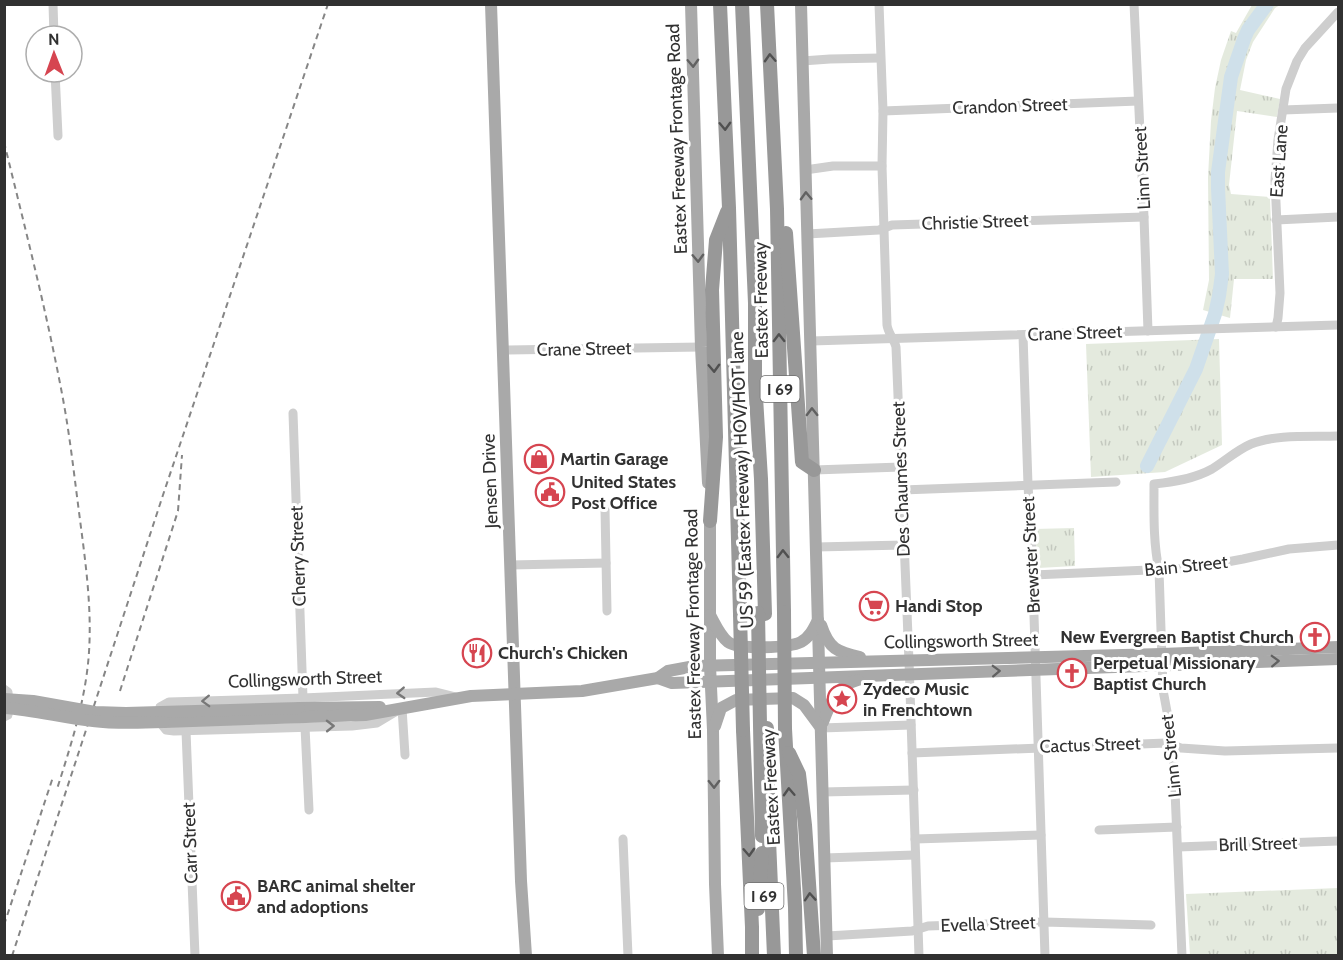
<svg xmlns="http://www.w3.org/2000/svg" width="1343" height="960" viewBox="0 0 1343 960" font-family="Cabin,sans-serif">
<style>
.grass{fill:url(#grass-tufts)}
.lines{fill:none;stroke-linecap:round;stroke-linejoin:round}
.river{stroke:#cfe0ea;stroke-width:14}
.minor{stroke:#cecece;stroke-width:9}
.major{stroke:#a9a9a9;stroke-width:12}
.highway{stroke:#989898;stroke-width:14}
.rail{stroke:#868686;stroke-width:2;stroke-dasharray:6 4.5;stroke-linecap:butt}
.major-bridge{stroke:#a9a9a9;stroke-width:12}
.highway-bridge{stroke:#989898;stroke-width:14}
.oneway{stroke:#505050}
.oneway2{stroke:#616161}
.oneway3{stroke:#787878}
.labels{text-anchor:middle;stroke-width:6;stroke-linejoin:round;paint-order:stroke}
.shield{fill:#fff;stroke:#6f6f6f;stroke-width:1.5}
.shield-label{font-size:16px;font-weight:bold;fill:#313131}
.street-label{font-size:18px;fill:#313131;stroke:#fff}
.poi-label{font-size:18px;font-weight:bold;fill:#313131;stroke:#fff;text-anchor:start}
</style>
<defs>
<pattern id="grass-tufts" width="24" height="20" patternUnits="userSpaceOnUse" patternTransform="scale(1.5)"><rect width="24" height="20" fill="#e4eade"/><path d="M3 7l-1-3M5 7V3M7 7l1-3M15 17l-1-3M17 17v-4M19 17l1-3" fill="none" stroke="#c4c9bf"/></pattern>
</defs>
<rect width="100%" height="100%" fill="#fff"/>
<g class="grass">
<path d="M 1252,5 L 1280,5 L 1275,8 L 1253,42 L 1246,60 L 1240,90 L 1280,99 L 1277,117 L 1237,111 L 1229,185 L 1231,194 L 1270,197 L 1273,279 L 1234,279 L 1230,318 L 1203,310 L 1209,280 L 1208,177 L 1211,121 L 1215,88 L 1221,60 L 1231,31 L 1236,33 Z"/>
<path d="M 1219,339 L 1222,445 L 1165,472 L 1091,477 L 1086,344 Z"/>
<path d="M 1074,528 L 1075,566 L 1038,568 L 1035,565 L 1034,529 Z"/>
<path d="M 1338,888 L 1338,955 L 1190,955 L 1186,894 Z"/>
</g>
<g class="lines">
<path class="river" d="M 1147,466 L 1196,369 L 1215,314 L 1219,296 L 1222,274 L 1218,188 L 1218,172 L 1231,77 L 1244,39 L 1248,30 L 1267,4"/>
<g class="minor">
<path d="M 53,4 L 54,36"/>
<path d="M 879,4 L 883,111 L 882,166 L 887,325 C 888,333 894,339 896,347 L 909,661 L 919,956"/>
<path d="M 1134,4 L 1144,217 L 1148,331"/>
<path d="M 802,61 L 830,59 L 880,58"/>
<path d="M 55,72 L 58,136"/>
<path d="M 1283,110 L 1338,108"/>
<path d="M 883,111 L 1138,101"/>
<path d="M 805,170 L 833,166 L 882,166"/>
<path d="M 1276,220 L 1338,217"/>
<path d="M 807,234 L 879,230 L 892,225 L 1144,217"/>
<path d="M 1276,327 L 1278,318 L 1280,293 L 1275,180 L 1278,140 L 1286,89 L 1297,61 L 1305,48 L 1338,12"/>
<path d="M 1023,335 L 1028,485 L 1032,554 L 1045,956"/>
<path d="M 811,341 L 1338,325"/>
<path d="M 503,350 L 701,347"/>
<path d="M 293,413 L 303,698"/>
<path d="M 814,470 L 901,467"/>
<path d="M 902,490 L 1116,482"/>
<path d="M 605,509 L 607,611"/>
<path d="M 816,547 L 904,545"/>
<path d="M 510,565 L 606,563"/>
<path d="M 1033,575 L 1195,568 L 1243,559 L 1289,549 L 1338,545"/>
<path d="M 4,689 L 8,692 L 9,707 L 8,715 L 4,717"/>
<path d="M 305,727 L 309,810"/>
<path d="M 821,728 L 911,725"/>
<path d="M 186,731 L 195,956"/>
<path d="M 912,753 L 1166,743 L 1181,748 L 1225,751 L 1338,748"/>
<path d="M 405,755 L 402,708 L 377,723 L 352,726 L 174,731 L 166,730 L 162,725 L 160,707 L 169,702 L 303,698 L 436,692 L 456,697"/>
<path d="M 822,792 L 914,790"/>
<path d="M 1099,830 L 1177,827"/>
<path d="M 623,839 L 628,956"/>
<path d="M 915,839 L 1041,835"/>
<path d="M 1178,847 L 1338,841"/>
<path d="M 824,858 L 915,855"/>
<path d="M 827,936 L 912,931 L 928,926 L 1044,922 L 1151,925"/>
<path d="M 1182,956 L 1173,744 L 1163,690 L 1159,570 C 1153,542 1154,512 1154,484 C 1173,482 1194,479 1212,469 C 1225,461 1237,450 1251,444 C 1276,434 1312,437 1338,436"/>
</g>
<g class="major">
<path d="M 491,4 L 521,881 L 526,956"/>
<path d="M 691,4 L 701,347 L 708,483"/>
<path d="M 801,4 L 827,956"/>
<path d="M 710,512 L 710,666 L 713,730 L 715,884 L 718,956"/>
<path d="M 710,615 C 715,624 720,636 728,642 C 739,650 789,648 801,642 C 810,637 814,628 818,620"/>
<path d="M 821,625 C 829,649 837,652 860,657"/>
<path d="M 658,678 L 672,683 L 1338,659"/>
<path d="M 299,708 L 380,707"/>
<path d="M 164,722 L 365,715 L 471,696 L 582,691 L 658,678 L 668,671 L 695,666 L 1162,654 L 1338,647"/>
<path d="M 823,722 C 830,703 837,685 858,680"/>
<path d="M 715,726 L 721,708 L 736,700 L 793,698 L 804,705 L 821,728"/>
</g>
<g class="highway">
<path d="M 720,4 L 729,208 L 740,614"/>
<path d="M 742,4 L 755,303 L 755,381 L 761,479 L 765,614"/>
<path d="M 767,4 L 777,209 L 784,612"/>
<path d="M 786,233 L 802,462 L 814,470"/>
<path d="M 710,521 L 716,437 L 712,290 L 716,240 L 727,212"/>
<path d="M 767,728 L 769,840 L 774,956"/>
<path d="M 785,729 L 795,907 L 796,956"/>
<path d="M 743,730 L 752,927 L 752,956"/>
<path d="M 789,753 L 799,774 L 805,825 L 814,956"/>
<path d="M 758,909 L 762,853"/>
</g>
<g class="rail">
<path d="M 4,142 C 25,228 47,313 63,399 C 70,437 74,474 79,512 C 85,559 92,605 89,652 C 86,699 71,745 57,789"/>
<path d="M 120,691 L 178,511 L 182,455"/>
<path d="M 4,925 L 53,777"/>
<path d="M 12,956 L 163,495 L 328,4"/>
</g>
<g class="major-bridge">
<path d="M 4,699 L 33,701 L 95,712 L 126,713 L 299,708"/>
<path d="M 4,708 C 35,710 63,718 93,721 C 116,724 140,723 164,722"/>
</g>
<g class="highway-bridge">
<path d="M 784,612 L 785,729"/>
<path d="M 758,613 L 762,836"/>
<path d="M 740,614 L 743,730"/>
</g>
</g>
<defs><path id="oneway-chevron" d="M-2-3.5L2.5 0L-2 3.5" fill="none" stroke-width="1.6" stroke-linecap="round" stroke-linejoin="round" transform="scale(1.5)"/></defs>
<g class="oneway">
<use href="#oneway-chevron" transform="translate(770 58) rotate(-93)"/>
<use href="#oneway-chevron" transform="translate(725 126) rotate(88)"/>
<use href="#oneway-chevron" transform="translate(779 338) rotate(-91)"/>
<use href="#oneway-chevron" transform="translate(714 368) rotate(88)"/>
<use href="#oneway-chevron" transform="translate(783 554) rotate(-91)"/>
<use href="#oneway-chevron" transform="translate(789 792) rotate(-93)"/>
<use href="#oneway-chevron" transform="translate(749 852) rotate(87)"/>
<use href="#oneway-chevron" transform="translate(810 897) rotate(-94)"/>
</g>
<g class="oneway2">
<use href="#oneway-chevron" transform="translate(693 63) rotate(88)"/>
<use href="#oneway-chevron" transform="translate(806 196) rotate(-92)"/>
<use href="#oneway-chevron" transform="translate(698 258) rotate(88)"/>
<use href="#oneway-chevron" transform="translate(812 412) rotate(-91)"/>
<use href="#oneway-chevron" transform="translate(1275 661) rotate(-2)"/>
<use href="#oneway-chevron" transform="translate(996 671) rotate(-2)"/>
<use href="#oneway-chevron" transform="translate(714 784) rotate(89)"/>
</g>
<g class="oneway3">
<use href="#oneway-chevron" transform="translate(401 693) rotate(177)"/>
<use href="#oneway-chevron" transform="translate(206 701) rotate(178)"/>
<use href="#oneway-chevron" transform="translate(330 726) rotate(-1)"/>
</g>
<defs>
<g id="shop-ring" transform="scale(1.5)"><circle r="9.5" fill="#fff" stroke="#d64550" stroke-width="1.5"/><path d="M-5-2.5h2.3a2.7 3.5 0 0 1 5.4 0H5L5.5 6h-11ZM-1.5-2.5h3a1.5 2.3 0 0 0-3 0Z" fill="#d64550"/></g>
<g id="civic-ring" transform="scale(1.5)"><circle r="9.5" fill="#fff" stroke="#d64550" stroke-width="1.5"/><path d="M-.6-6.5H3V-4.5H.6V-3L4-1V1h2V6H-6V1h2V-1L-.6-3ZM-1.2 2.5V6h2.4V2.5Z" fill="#d64550"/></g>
<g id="supermarket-ring" transform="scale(1.5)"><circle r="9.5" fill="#fff" stroke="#d64550" stroke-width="1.5"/><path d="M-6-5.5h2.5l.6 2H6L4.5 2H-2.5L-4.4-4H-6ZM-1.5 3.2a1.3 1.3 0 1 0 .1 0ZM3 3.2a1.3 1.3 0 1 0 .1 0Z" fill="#d64550"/></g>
<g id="church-ring" transform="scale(1.5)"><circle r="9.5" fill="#fff" stroke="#d64550" stroke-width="1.5"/><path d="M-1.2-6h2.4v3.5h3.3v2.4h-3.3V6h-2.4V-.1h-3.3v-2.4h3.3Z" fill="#d64550"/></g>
<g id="restaurant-ring" transform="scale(1.5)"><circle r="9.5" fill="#fff" stroke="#d64550" stroke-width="1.5"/><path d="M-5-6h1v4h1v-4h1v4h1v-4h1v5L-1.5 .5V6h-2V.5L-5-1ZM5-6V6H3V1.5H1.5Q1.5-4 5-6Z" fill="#d64550"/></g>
<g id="sight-ring" transform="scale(1.5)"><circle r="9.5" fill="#fff" stroke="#d64550" stroke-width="1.5"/><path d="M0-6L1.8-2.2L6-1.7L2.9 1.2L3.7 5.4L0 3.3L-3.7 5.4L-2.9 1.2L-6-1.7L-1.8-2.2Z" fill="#d64550"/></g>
</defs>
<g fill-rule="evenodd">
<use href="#shop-ring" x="539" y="459"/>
<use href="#civic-ring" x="550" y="492"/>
<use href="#supermarket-ring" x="874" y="606"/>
<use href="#church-ring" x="1315" y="637"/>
<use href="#restaurant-ring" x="477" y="653"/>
<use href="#church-ring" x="1072" y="673"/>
<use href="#sight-ring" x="842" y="699"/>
<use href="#civic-ring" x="236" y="896"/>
</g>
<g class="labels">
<g class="shield">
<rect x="760.5" y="376" width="39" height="26" rx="4.5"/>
<rect x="744.5" y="883" width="39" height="26" rx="4.5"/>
</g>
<g class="shield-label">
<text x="780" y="395">I 69</text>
<text x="764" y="902">I 69</text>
</g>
<g class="street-label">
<text transform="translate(1010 106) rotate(-2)" y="6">Crandon Street</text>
<text transform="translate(677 139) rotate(-92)" y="6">Eastex Freeway Frontage Road</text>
<text transform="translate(1279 161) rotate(-86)" y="6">East Lane</text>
<text transform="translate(1142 168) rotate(-93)" y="6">Linn Street</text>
<text transform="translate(975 222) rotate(-2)" y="6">Christie Street</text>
<text transform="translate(761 300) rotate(-91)" y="6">Eastex Freeway</text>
<text transform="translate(1075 333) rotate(-2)" y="6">Crane Street</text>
<text transform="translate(584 349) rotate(-1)" y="6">Crane Street</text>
<text transform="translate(901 479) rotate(-92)" y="6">Des Chaumes Street</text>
<text transform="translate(742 480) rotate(-92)" y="6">US 59 (Eastex Freeway) HOV/HOT lane</text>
<text transform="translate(490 481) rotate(-92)" y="6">Jensen Drive</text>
<text transform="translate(1031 555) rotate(-93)" y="6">Brewster Street</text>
<text transform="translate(298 556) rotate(-92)" y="6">Cherry Street</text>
<text transform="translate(1186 566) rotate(-6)" y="6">Bain Street</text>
<text transform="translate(693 624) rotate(-91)" y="6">Eastex Freeway Frontage Road</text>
<text transform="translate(961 641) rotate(-1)" y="6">Collingsworth Street</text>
<text transform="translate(305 679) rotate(-2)" y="6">Collingsworth Street</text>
<text transform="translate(1090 745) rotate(-2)" y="6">Cactus Street</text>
<text transform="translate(1171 756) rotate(-96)" y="6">Linn Street</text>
<text transform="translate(771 787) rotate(-93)" y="6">Eastex Freeway</text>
<text transform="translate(190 843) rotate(-92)" y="6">Carr Street</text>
<text transform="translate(1258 844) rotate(-2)" y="6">Brill Street</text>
<text transform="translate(988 924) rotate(-2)" y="6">Evella Street</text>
</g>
<g class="poi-label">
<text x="560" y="465">Martin Garage</text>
<text x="571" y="488">United States<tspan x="571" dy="21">Post Office</tspan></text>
<text x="895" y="612">Handi Stop</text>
<text x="1294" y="643" text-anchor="end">New Evergreen Baptist Church</text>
<text x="498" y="659">Church's Chicken</text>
<text x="1093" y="669">Perpetual Missionary<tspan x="1093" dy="21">Baptist Church</tspan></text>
<text x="863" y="695">Zydeco Music<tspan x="863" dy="21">in Frenchtown</tspan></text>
<text x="257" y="892">BARC animal shelter<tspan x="257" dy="21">and adoptions</tspan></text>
</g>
</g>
<rect width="1343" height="960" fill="none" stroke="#313131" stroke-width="12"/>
<g transform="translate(54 54) rotate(359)"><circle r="28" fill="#ffffff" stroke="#adadad" stroke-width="1.5"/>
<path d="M0-4.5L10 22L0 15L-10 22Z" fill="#d64550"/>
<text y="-9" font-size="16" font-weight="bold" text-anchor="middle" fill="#313131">N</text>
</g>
</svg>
